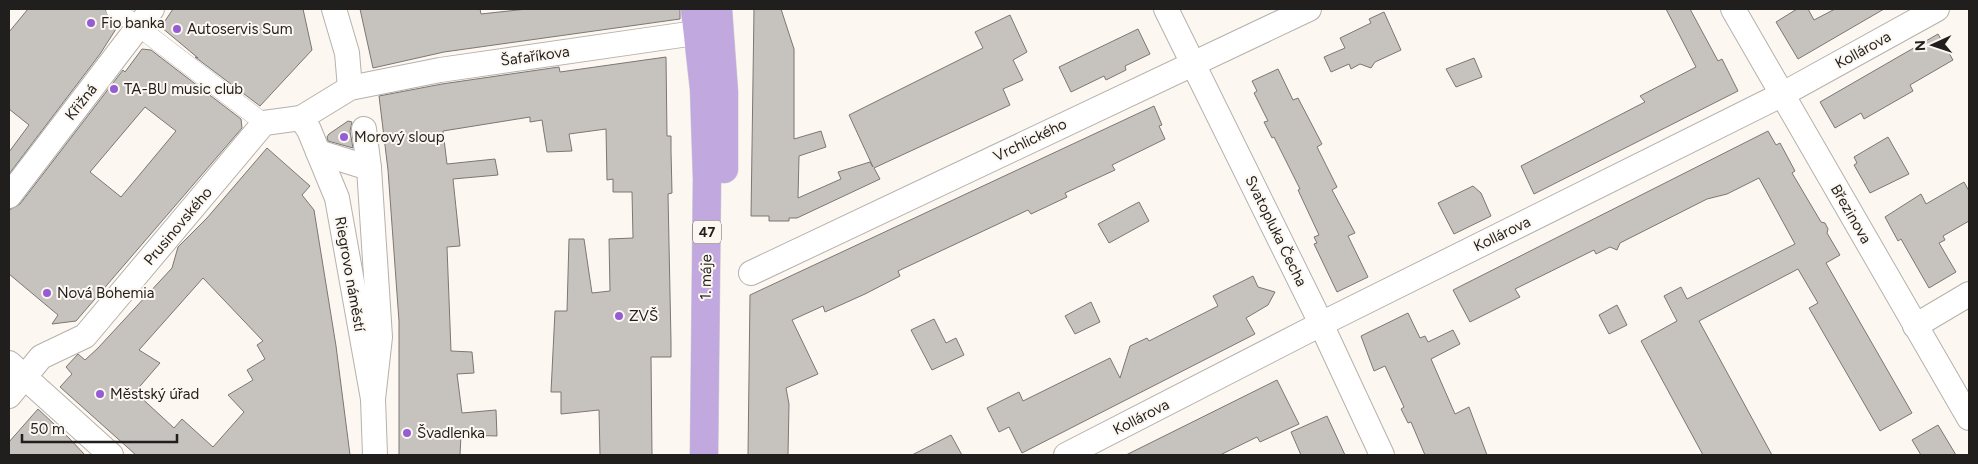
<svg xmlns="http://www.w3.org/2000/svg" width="1978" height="464" viewBox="0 0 1978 464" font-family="Figtree,sans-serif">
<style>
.building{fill:#c6c2bd;stroke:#7c7773;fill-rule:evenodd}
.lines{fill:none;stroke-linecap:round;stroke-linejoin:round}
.pedestrian-casing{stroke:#b6b1ac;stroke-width:19}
.minor-casing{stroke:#b6b1ac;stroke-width:26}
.primary-casing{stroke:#d3d2d2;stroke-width:29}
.pedestrian{stroke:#fff;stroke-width:18}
.minor{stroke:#fff;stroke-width:24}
.primary{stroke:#c1a9df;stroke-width:28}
.poi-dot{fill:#965cd4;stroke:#fcf7f1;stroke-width:2}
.labels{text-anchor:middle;stroke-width:4;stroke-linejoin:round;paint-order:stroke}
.shield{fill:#fcf7f1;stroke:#63605d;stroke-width:1}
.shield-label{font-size:14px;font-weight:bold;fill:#211f1d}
.poi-label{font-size:15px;fill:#211f1d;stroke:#fcf7f1;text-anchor:start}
.street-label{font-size:15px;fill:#211f1d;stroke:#fcf7f1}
</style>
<rect width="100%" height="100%" fill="#fcf7f1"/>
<g class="building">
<path d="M 28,9 L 105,9 L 116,29 L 100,54 L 9,174 L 9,152 L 29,125 L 9,109 L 9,32 Z"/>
<path d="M 173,9 L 303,9 L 312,50 L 260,106 L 195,57 L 198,58 L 161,27 Z"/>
<path d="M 360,9 L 480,9 L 481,14 L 527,9 L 680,9 L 680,19 L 444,52 L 373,68 Z"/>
<path d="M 754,9 L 781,9 L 794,49 L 794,139 L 821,131 L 826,147 L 799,156 L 798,198 L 841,179 L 838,172 L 870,162 L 873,167 L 849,115 L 983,48 L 975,32 L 1010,15 L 1027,52 L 1013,60 L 1023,80 L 1003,89 L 1010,105 L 874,168 L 880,179 L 797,218 L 789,218 L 789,221 L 769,221 L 769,216 L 751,216 Z"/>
<path d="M 1666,9 L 1690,9 L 1718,61 L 1722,59 L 1738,91 L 1534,194 L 1521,166 L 1645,102 L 1640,96 L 1696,67 Z"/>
<path d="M 1797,9 L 1808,9 L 1814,20 L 1835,9 L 1884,9 L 1798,59 L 1776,22 Z"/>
<path d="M 1384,12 L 1401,50 L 1375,62 L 1371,68 L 1360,64 L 1351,69 L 1349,64 L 1331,72 L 1324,57 L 1345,48 L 1340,38 L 1371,23 L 1369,19 Z"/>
<path d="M 1138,29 L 1150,54 L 1125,66 L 1126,70 L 1106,80 L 1104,76 L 1071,92 L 1059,67 Z"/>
<path d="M 1938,34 L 1953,60 L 1910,85 L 1913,91 L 1864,119 L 1861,113 L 1835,128 L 1820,102 Z"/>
<path d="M 142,49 L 151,50 L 241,119 L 242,128 L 76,321 L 52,324 L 58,315 L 9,274 L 9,210 L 20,204 L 123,70 L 125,72 ZM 145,107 L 176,131 L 121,197 L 90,172 Z"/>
<path d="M 666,57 L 667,136 L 671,136 L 671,151 L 672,193 L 668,194 L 671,342 L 671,357 L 651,357 L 652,455 L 600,455 L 599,410 L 561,414 L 561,392 L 551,392 L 555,311 L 567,311 L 569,239 L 584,239 L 592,293 L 610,291 L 609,239 L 633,238 L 632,192 L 613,192 L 613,179 L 607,180 L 606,129 L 569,134 L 572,151 L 547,152 L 542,120 L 530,122 L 530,117 L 443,131 L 447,164 L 495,159 L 498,175 L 453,179 L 460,246 L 447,247 L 451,351 L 472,352 L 474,373 L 457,374 L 462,413 L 496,410 L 497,436 L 461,435 L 460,455 L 399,455 L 399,321 L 388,170 L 379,96 L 442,84 L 559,67 L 560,72 Z"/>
<path d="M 1474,58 L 1482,77 L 1456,87 L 1446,69 Z"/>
<path d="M 1278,69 L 1293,100 L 1298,98 L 1322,144 L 1317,147 L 1337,187 L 1332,190 L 1355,233 L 1348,236 L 1368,277 L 1337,292 L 1314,244 L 1317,243 L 1314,237 L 1319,235 L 1298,190 L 1300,189 L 1274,137 L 1272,138 L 1264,122 L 1268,121 L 1254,93 L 1257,91 L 1252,81 Z"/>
<path d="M 1154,106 L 1162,125 L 1159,126 L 1165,139 L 1112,165 L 1115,170 L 1065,193 L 1067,197 L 1031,214 L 1028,210 L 898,271 L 900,276 L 865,294 L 825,312 L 823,306 L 792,320 L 818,374 L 786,388 L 789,404 L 788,455 L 748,455 L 750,295 Z"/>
<path d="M 348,121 L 352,122 L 350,131 L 353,148 L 328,141 L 327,137 L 329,134 Z"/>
<path d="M 1768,131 L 1776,145 L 1780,143 L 1795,171 L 1792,173 L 1821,222 L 1825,223 L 1828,229 L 1827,233 L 1840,255 L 1826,263 L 1912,413 L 1880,431 L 1809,308 L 1818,303 L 1798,269 L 1699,321 L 1772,455 L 1703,455 L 1641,341 L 1677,321 L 1664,296 L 1681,287 L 1687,299 L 1795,244 L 1759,178 L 1727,194 L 1707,199 L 1620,243 L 1617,250 L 1610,247 L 1596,254 L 1594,250 L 1515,289 L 1520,297 L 1470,322 L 1453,290 Z"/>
<path d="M 1888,137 L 1909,174 L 1870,193 L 1854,165 L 1857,163 L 1854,157 Z"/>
<path d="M 267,148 L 310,186 L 302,195 L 314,210 L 336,346 L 350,455 L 136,455 L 60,387 L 72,374 L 66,367 L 78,354 L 85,360 L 98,348 L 172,268 L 178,247 L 207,218 ZM 203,278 L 263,341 L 257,345 L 265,359 L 247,370 L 253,380 L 228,395 L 244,412 L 213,447 L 182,419 L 174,428 L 135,392 L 160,363 L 139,350 Z"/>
<path d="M 1964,182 L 1969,191 L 1969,221 L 1943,236 L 1945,240 L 1939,243 L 1956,272 L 1929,288 L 1901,239 L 1898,241 L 1885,217 L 1921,194 L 1926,204 Z"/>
<path d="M 1473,186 L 1481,193 L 1491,216 L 1454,234 L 1438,203 Z"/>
<path d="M 1139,202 L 1149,221 L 1109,243 L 1098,224 Z"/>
<path d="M 1253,276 L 1258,287 L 1275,292 L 1268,305 L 1246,318 L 1255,334 L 1022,453 L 1009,427 L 999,432 L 987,408 L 1019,392 L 1023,401 L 1110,358 L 1120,378 L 1130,346 L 1147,338 L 1149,341 L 1218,306 L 1213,296 Z"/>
<path d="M 1091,302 L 1100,322 L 1075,334 L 1065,316 Z"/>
<path d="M 1617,305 L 1627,325 L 1609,334 L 1599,315 Z"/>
<path d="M 1408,313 L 1420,338 L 1425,336 L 1428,342 L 1453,330 L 1460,344 L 1431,359 L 1455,414 L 1469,407 L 1487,455 L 1425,455 L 1411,422 L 1408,423 L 1401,409 L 1404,407 L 1385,366 L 1374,371 L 1361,336 Z"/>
<path d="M 934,319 L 946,343 L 956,338 L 964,355 L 932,370 L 911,330 Z"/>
<path d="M 1277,380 L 1299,424 L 1260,442 L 1257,437 L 1220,455 L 1126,455 Z"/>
<path d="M 38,409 L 69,438 L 85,455 L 9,455 L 9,442 Z"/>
<path d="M 1327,416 L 1345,455 L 1301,455 L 1291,432 Z"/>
<path d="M 1938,425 L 1956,455 L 1921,455 L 1912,440 Z"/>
<path d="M 951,435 L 962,455 L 912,455 Z"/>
</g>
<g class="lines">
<g class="pedestrian-casing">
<path id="pedestrian" d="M 115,9 L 264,123"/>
</g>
<g class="minor-casing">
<g id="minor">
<path d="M 334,9 L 347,53 L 350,88"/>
<path d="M 1166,9 L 1314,309 L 1382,455"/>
<path d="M 1733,9 L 1969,418"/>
<path d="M 364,129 L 369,168"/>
<path d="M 318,152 L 369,168 L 380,337 L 373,399 L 375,455"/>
<path d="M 9,196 L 152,9"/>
<path d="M 751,273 L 1309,9"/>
<path d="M 1915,326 L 1969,294"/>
<path d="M 9,363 L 111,455"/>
<path d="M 9,396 L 41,357 L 85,336 L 264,123 L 301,118"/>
<path d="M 373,399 L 337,198 L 309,130 L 301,118 L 350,88 L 440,70 L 716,30"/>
<path d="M 1066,455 L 1321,324 L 1783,94 L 1937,9"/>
</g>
</g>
<g class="primary-casing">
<g id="primary">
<path d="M 695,9 L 704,89 L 707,179 L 704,455"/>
<path d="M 718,9 L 724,92 L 724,169"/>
</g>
</g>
<use href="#pedestrian" class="pedestrian"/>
<use href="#minor" class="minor"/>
<use href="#primary" class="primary"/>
</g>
<g class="poi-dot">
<circle cx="91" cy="23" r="5"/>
<circle cx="177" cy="29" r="5"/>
<circle cx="114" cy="89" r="5"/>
<circle cx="344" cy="137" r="5"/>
<circle cx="47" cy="293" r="5"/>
<circle cx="619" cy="316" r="5"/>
<circle cx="100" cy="394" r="5"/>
<circle cx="407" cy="433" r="5"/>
</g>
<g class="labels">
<rect class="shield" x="693" y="220.5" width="28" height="23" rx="4"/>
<g class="shield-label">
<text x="707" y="237">47</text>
</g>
<g class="poi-label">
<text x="101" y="28">Fio banka</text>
<text x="187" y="34">Autoservis Sum</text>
<text x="124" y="94">TA-BU music club</text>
<text x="354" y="142">Morový sloup</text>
<text x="57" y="298">Nová Bohemia</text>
<text x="629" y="321">ZVŠ</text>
<text x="110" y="399">Městský úřad</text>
<text x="417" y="438">Švadlenka</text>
</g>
<g class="street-label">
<text transform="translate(1863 50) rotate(-29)" y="5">Kollárova</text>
<text transform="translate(535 56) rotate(-8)" y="5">Šafaříkova</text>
<text transform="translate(81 102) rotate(-52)" y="5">Křižná</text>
<text transform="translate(1030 140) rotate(-26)" y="5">Vrchlického</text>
<text transform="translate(1851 214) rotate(60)" y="5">Březinova</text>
<text transform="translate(178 226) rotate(-50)" y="5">Prusinovského</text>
<text transform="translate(1276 231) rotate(64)" y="5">Svatopluka Čecha</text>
<text transform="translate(1502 234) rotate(-26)" y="5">Kollárova</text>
<text transform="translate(350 274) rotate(80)" y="5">Riegrovo náměstí</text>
<text transform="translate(706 277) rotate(-89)" y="5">1. máje</text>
<text transform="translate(1141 417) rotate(-27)" y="5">Kollárova</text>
</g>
</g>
<rect width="1978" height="464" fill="none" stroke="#211f1d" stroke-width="20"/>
<g transform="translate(1933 45) rotate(267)" stroke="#fcf7f1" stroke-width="4" paint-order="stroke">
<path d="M0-4L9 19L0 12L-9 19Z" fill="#211f1d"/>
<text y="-8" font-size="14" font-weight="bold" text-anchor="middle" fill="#211f1d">N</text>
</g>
<path d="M22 434v8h155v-8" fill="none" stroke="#211f1d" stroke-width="2.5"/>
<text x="30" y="434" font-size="15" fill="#211f1d" stroke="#fcf7f1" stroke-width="4" paint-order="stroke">50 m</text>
</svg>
